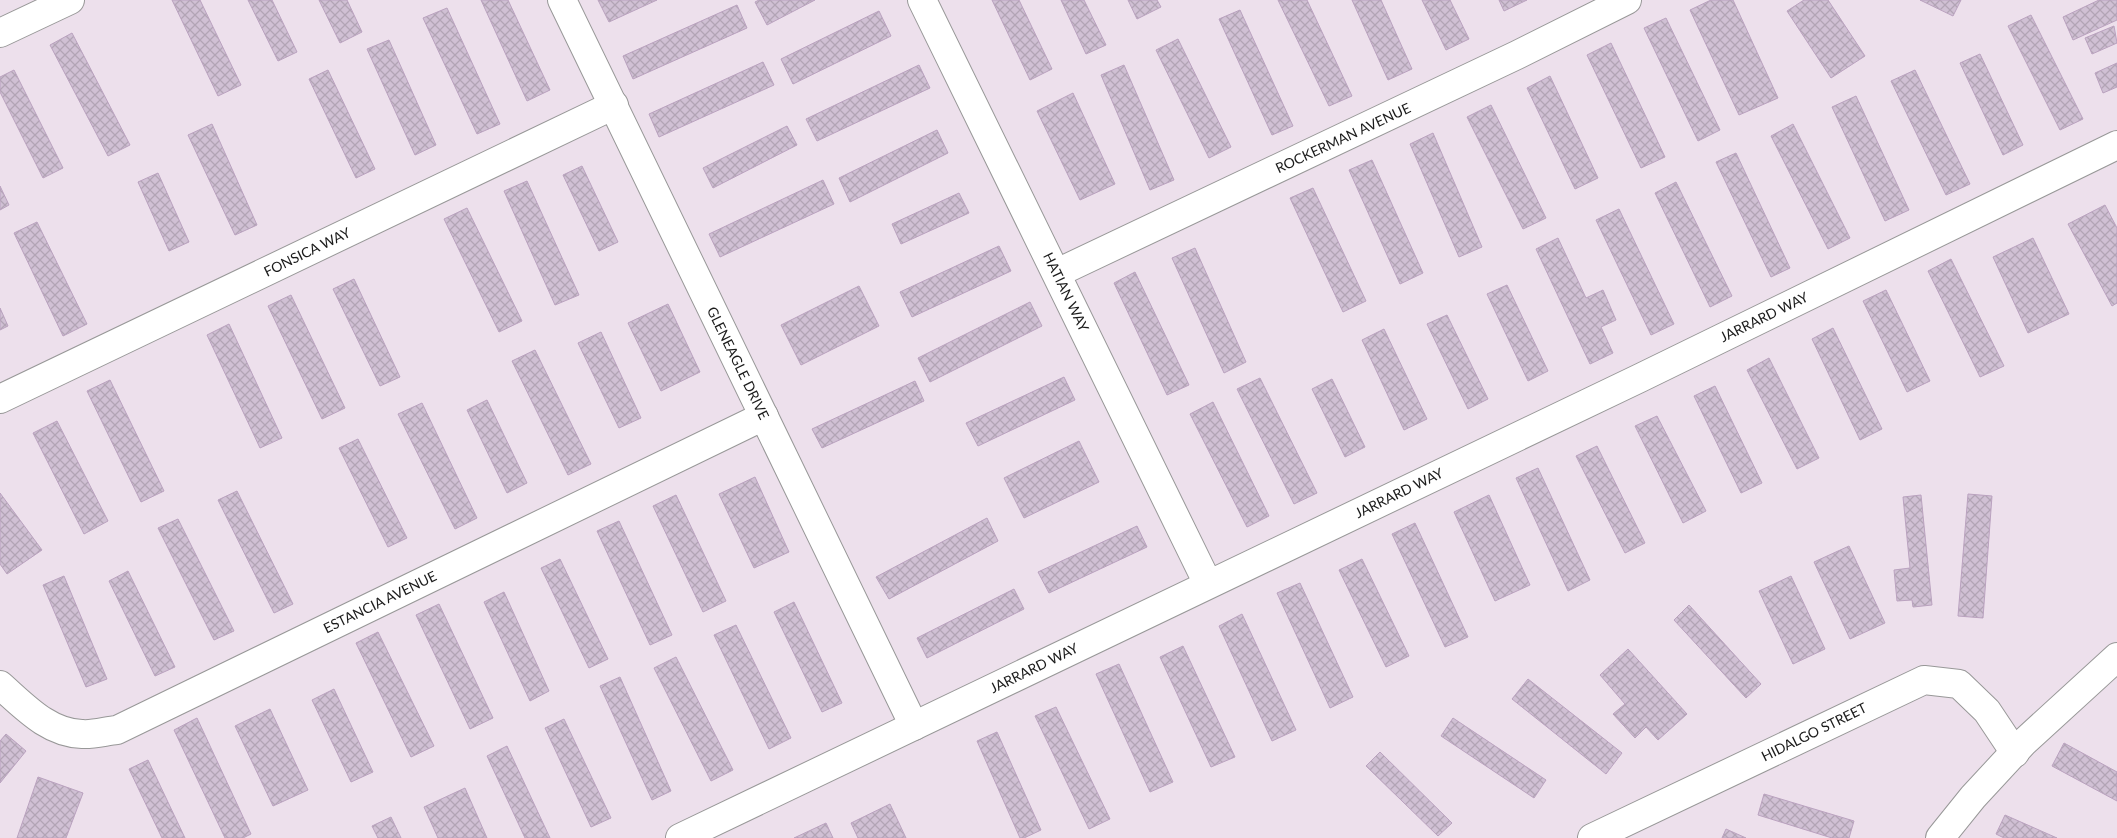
<svg xmlns="http://www.w3.org/2000/svg" width="2117" height="838" viewBox="0 0 2117 838" font-family="Lato,sans-serif">
<style>
.building{fill:url(#building-cross-hatch);stroke:#baa2bf}
.lines{fill:none;stroke-linecap:round;stroke-linejoin:round}
.minor-casing{stroke:#989898;stroke-width:30}
.minor{stroke:#fff;stroke-width:28}
.labels{text-anchor:middle;stroke-width:4;stroke-linejoin:round;paint-order:stroke}
.street-label{font-size:14px;fill:#1b1b1b;stroke:#fff}
</style>
<defs>
<pattern id="building-cross-hatch" width="8" height="8" patternUnits="userSpaceOnUse" patternTransform="scale(1.25)"><rect width="8" height="8" fill="#d0c0d4"/><path d="M0 0l8 8M0 8l8-8" fill="none" stroke="#b2a4b5"/></pattern>
</defs>
<rect width="100%" height="100%" fill="#ede0ec"/>
<g class="building">
<path d="M 172,0 L 200,0 L 241,85 L 218,96 Z"/>
<path d="M 248,0 L 272,0 L 297,52 L 278,61 Z"/>
<path d="M 319,0 L 347,0 L 362,32 L 340,43 Z"/>
<path d="M 481,0 L 508,0 L 550,90 L 527,101 Z"/>
<path d="M 598,0 L 657,0 L 609,22 Z"/>
<path d="M 759,0 L 815,0 L 767,25 L 755,2 Z"/>
<path d="M 992,0 L 1019,0 L 1052,69 L 1030,80 Z"/>
<path d="M 1061,0 L 1084,0 L 1106,45 L 1086,54 Z"/>
<path d="M 1128,0 L 1157,0 L 1161,7 L 1137,19 Z"/>
<path d="M 1278,0 L 1307,0 L 1352,96 L 1329,106 Z"/>
<path d="M 1352,0 L 1381,0 L 1412,69 L 1388,80 Z"/>
<path d="M 1422,0 L 1450,0 L 1469,39 L 1446,50 Z"/>
<path d="M 1499,0 L 1527,0 L 1504,11 Z"/>
<path d="M 1711,0 L 1733,0 L 1778,98 L 1739,115 L 1690,10 Z"/>
<path d="M 1804,0 L 1828,0 L 1865,56 L 1831,78 L 1787,11 Z"/>
<path d="M 1920,0 L 1961,0 L 1953,16 Z"/>
<path d="M 2099,0 L 2117,0 L 2117,20 L 2073,40 L 2063,17 Z"/>
<path d="M 737,5 L 747,28 L 633,79 L 623,56 Z"/>
<path d="M 447,8 L 500,124 L 477,134 L 423,18 Z"/>
<path d="M 1240,10 L 1293,126 L 1272,135 L 1219,19 Z"/>
<path d="M 879,11 L 891,36 L 793,84 L 781,59 Z"/>
<path d="M 2031,15 L 2083,119 L 2060,130 L 2008,26 Z"/>
<path d="M 1666,18 L 1720,130 L 1698,141 L 1644,28 Z"/>
<path d="M 2114,26 L 2117,43 L 2092,54 L 2085,38 Z"/>
<path d="M 72,33 L 130,145 L 108,156 L 50,45 Z"/>
<path d="M 1178,39 L 1231,147 L 1209,158 L 1156,50 Z"/>
<path d="M 389,40 L 436,145 L 415,155 L 367,49 Z"/>
<path d="M 1611,43 L 1665,157 L 1641,168 L 1587,55 Z"/>
<path d="M 1980,54 L 2023,145 L 2003,155 L 1960,63 Z"/>
<path d="M 763,62 L 774,85 L 659,137 L 649,114 Z"/>
<path d="M 2117,63 L 2117,87 L 2103,93 L 2095,73 Z"/>
<path d="M 919,65 L 930,88 L 817,141 L 806,119 Z"/>
<path d="M 1124,65 L 1174,180 L 1150,190 L 1101,75 Z"/>
<path d="M 14,70 L 63,168 L 43,178 L 0,92 L 0,77 Z"/>
<path d="M 328,70 L 375,169 L 356,178 L 309,79 Z"/>
<path d="M 1915,70 L 1970,184 L 1946,195 L 1891,81 Z"/>
<path d="M 1550,76 L 1598,178 L 1575,189 L 1527,88 Z"/>
<path d="M 1073,93 L 1115,184 L 1080,200 L 1037,111 Z"/>
<path d="M 1856,96 L 1909,210 L 1885,221 L 1832,107 Z"/>
<path d="M 1491,105 L 1546,218 L 1523,229 L 1467,117 Z"/>
<path d="M 212,124 L 257,225 L 235,235 L 188,135 Z"/>
<path d="M 1793,124 L 1850,238 L 1828,249 L 1771,136 Z"/>
<path d="M 787,126 L 797,145 L 713,188 L 703,168 Z"/>
<path d="M 937,130 L 948,153 L 850,202 L 839,178 Z"/>
<path d="M 1433,133 L 1482,247 L 1459,257 L 1410,144 Z"/>
<path d="M 1736,153 L 1790,268 L 1771,277 L 1716,162 Z"/>
<path d="M 1372,160 L 1423,273 L 1400,284 L 1349,170 Z"/>
<path d="M 582,166 L 618,242 L 599,251 L 563,175 Z"/>
<path d="M 158,173 L 189,242 L 169,251 L 138,182 Z"/>
<path d="M 823,180 L 834,204 L 720,257 L 709,234 Z"/>
<path d="M 527,181 L 579,295 L 555,305 L 504,191 Z"/>
<path d="M 1676,182 L 1732,296 L 1710,307 L 1655,193 Z"/>
<path d="M 0,186 L 9,205 L 0,210 Z"/>
<path d="M 1313,188 L 1366,301 L 1343,312 L 1290,198 Z"/>
<path d="M 959,193 L 969,213 L 901,244 L 892,224 Z"/>
<path d="M 2105,205 L 2117,228 L 2117,303 L 2112,306 L 2068,224 Z"/>
<path d="M 467,208 L 522,321 L 499,332 L 444,219 Z"/>
<path d="M 1619,209 L 1674,324 L 1651,335 L 1596,220 Z"/>
<path d="M 37,222 L 87,324 L 63,336 L 14,233 Z"/>
<path d="M 1558,238 L 1586,298 L 1603,290 L 1616,320 L 1601,327 L 1613,353 L 1590,364 L 1536,249 Z"/>
<path d="M 2033,238 L 2069,314 L 2028,333 L 1993,257 Z"/>
<path d="M 999,246 L 1011,271 L 912,317 L 900,292 Z"/>
<path d="M 1195,248 L 1246,362 L 1224,373 L 1172,258 Z"/>
<path d="M 1951,259 L 2004,366 L 1980,377 L 1928,271 Z"/>
<path d="M 1135,272 L 1189,385 L 1167,395 L 1114,283 Z"/>
<path d="M 354,279 L 400,377 L 380,386 L 333,289 Z"/>
<path d="M 1507,285 L 1548,371 L 1528,381 L 1487,294 Z"/>
<path d="M 859,286 L 879,326 L 801,365 L 781,325 Z"/>
<path d="M 1886,290 L 1930,381 L 1907,392 L 1863,301 Z"/>
<path d="M 291,295 L 345,408 L 322,419 L 268,306 Z"/>
<path d="M 1030,302 L 1042,326 L 930,382 L 918,358 Z"/>
<path d="M 668,304 L 700,372 L 661,391 L 628,323 Z"/>
<path d="M 0,308 L 8,326 L 0,330 Z"/>
<path d="M 1447,315 L 1488,399 L 1468,409 L 1427,324 Z"/>
<path d="M 229,324 L 282,438 L 260,448 L 207,335 Z"/>
<path d="M 1833,328 L 1882,429 L 1860,440 L 1812,339 Z"/>
<path d="M 1384,329 L 1427,419 L 1404,430 L 1362,340 Z"/>
<path d="M 601,332 L 641,418 L 619,428 L 578,343 Z"/>
<path d="M 535,350 L 591,464 L 568,475 L 512,361 Z"/>
<path d="M 1769,358 L 1819,458 L 1797,469 L 1747,370 Z"/>
<path d="M 1064,377 L 1075,400 L 978,446 L 966,423 Z"/>
<path d="M 1260,378 L 1317,493 L 1294,504 L 1237,389 Z"/>
<path d="M 1332,379 L 1365,447 L 1345,457 L 1312,389 Z"/>
<path d="M 110,380 L 164,491 L 141,502 L 87,391 Z"/>
<path d="M 915,381 L 924,401 L 822,448 L 812,429 Z"/>
<path d="M 1715,386 L 1762,483 L 1741,493 L 1694,396 Z"/>
<path d="M 487,400 L 527,483 L 507,493 L 467,410 Z"/>
<path d="M 1213,402 L 1269,516 L 1247,527 L 1190,414 Z"/>
<path d="M 422,403 L 477,518 L 455,529 L 398,414 Z"/>
<path d="M 1657,416 L 1706,511 L 1683,523 L 1635,426 Z"/>
<path d="M 57,421 L 108,521 L 84,534 L 33,433 Z"/>
<path d="M 358,439 L 407,538 L 388,547 L 339,448 Z"/>
<path d="M 1079,441 L 1099,482 L 1024,518 L 1004,478 Z"/>
<path d="M 1597,446 L 1645,543 L 1625,553 L 1576,456 Z"/>
<path d="M 1538,468 L 1590,580 L 1568,591 L 1516,478 Z"/>
<path d="M 755,477 L 789,552 L 754,568 L 719,494 Z"/>
<path d="M 237,491 L 293,604 L 274,613 L 218,500 Z"/>
<path d="M 0,493 L 42,550 L 7,574 L 0,564 Z"/>
<path d="M 1968,494 L 1992,496 L 1983,618 L 1958,616 Z"/>
<path d="M 676,495 L 726,601 L 703,612 L 653,506 Z"/>
<path d="M 1489,495 L 1530,585 L 1495,601 L 1454,512 Z"/>
<path d="M 1921,495 L 1932,605 L 1913,607 L 1912,600 L 1897,601 L 1894,570 L 1910,568 L 1903,497 Z"/>
<path d="M 987,518 L 998,541 L 889,599 L 876,577 Z"/>
<path d="M 178,519 L 234,631 L 214,640 L 158,528 Z"/>
<path d="M 619,521 L 672,635 L 650,645 L 597,531 Z"/>
<path d="M 1415,523 L 1468,637 L 1445,647 L 1392,534 Z"/>
<path d="M 1137,526 L 1147,547 L 1049,593 L 1038,572 Z"/>
<path d="M 1849,546 L 1885,623 L 1850,639 L 1814,562 Z"/>
<path d="M 560,559 L 608,659 L 589,668 L 541,568 Z"/>
<path d="M 1362,559 L 1409,656 L 1386,667 L 1339,570 Z"/>
<path d="M 128,571 L 175,667 L 155,676 L 109,581 Z"/>
<path d="M 64,576 L 107,679 L 86,687 L 43,585 Z"/>
<path d="M 1791,576 L 1825,649 L 1793,664 L 1759,591 Z"/>
<path d="M 1300,583 L 1353,697 L 1330,708 L 1277,593 Z"/>
<path d="M 1014,589 L 1024,609 L 927,658 L 917,638 Z"/>
<path d="M 504,592 L 549,691 L 530,701 L 484,602 Z"/>
<path d="M 794,602 L 842,703 L 822,712 L 774,612 Z"/>
<path d="M 439,604 L 493,718 L 470,729 L 416,615 Z"/>
<path d="M 1689,605 L 1761,684 L 1746,698 L 1674,620 Z"/>
<path d="M 1242,614 L 1296,730 L 1272,741 L 1219,626 Z"/>
<path d="M 736,625 L 791,738 L 769,749 L 714,635 Z"/>
<path d="M 378,632 L 434,746 L 411,757 L 356,643 Z"/>
<path d="M 1183,646 L 1235,757 L 1211,767 L 1160,657 Z"/>
<path d="M 1628,649 L 1687,714 L 1658,740 L 1646,727 L 1635,738 L 1613,714 L 1625,704 L 1600,675 Z"/>
<path d="M 676,657 L 733,770 L 711,781 L 654,668 Z"/>
<path d="M 1119,664 L 1173,782 L 1150,792 L 1096,674 Z"/>
<path d="M 620,677 L 671,791 L 652,800 L 600,686 Z"/>
<path d="M 1528,679 L 1622,753 L 1606,774 L 1512,699 Z"/>
<path d="M 334,689 L 373,772 L 351,782 L 312,700 Z"/>
<path d="M 1056,707 L 1110,819 L 1089,829 L 1035,716 Z"/>
<path d="M 270,709 L 308,790 L 273,806 L 235,726 Z"/>
<path d="M 197,718 L 251,834 L 243,838 L 225,838 L 174,730 Z"/>
<path d="M 1453,718 L 1546,780 L 1534,798 L 1441,736 Z"/>
<path d="M 564,719 L 611,818 L 591,827 L 545,728 Z"/>
<path d="M 997,732 L 1041,830 L 1024,838 L 1020,838 L 977,741 Z"/>
<path d="M 6,734 L 26,751 L 0,783 L 0,741 Z"/>
<path d="M 2064,743 L 2117,772 L 2117,801 L 2052,766 Z"/>
<path d="M 507,746 L 550,838 L 525,838 L 487,756 Z"/>
<path d="M 1380,752 L 1452,823 L 1438,836 L 1366,766 Z"/>
<path d="M 148,760 L 185,838 L 162,838 L 129,769 Z"/>
<path d="M 38,777 L 83,793 L 66,838 L 17,838 Z"/>
<path d="M 465,788 L 487,838 L 438,838 L 424,807 Z"/>
<path d="M 1764,794 L 1854,821 L 1849,838 L 1832,838 L 1758,815 Z"/>
<path d="M 890,804 L 906,838 L 858,838 L 851,823 Z"/>
<path d="M 2005,815 L 2057,838 L 2004,838 L 1996,834 Z"/>
<path d="M 391,817 L 401,838 L 378,838 L 372,826 Z"/>
<path d="M 826,823 L 833,838 L 794,838 Z"/>
<path d="M 1726,829 L 1746,838 L 1722,838 Z"/>
</g>
<g class="lines">
<g class="minor-casing">
<g id="minor">
<path d="M 562,0 L 914,726"/>
<path d="M 922,0 L 1208,584"/>
<path d="M 0,33 L 70,0"/>
<path d="M 1057,273 L 1517,55 L 1627,0"/>
<path d="M 0,399 L 614,105"/>
<path d="M 0,685 C 24,706 48,733 82,734 C 93,735 106,731 117,730 L 764,416"/>
<path d="M 680,838 L 1640,378 L 2117,145"/>
<path d="M 1592,838 L 1924,680 L 1959,684 L 1987,711 L 2015,753"/>
<path d="M 1940,838 L 1973,797 L 2023,743 L 2117,657"/>
</g>
</g>
<use href="#minor" class="minor"/>
</g>
<g class="labels">
<g class="street-label">
<text transform="translate(1343 138) rotate(-25)" y="5">ROCKERMAN AVENUE</text>
<text transform="translate(307 252) rotate(-26)" y="5">FONSICA WAY</text>
<text transform="translate(1066 292) rotate(64)" y="5">HATIAN WAY</text>
<text transform="translate(1764 317) rotate(-26)" y="5">JARRARD WAY</text>
<text transform="translate(738 363) rotate(64)" y="5">GLENEAGLE DRIVE</text>
<text transform="translate(1399 493) rotate(-26)" y="5">JARRARD WAY</text>
<text transform="translate(380 602) rotate(-26)" y="5">ESTANCIA AVENUE</text>
<text transform="translate(1034 668) rotate(-26)" y="5">JARRARD WAY</text>
<text transform="translate(1814 732) rotate(-26)" y="5">HIDALGO STREET</text>
</g>
</g>
</svg>
